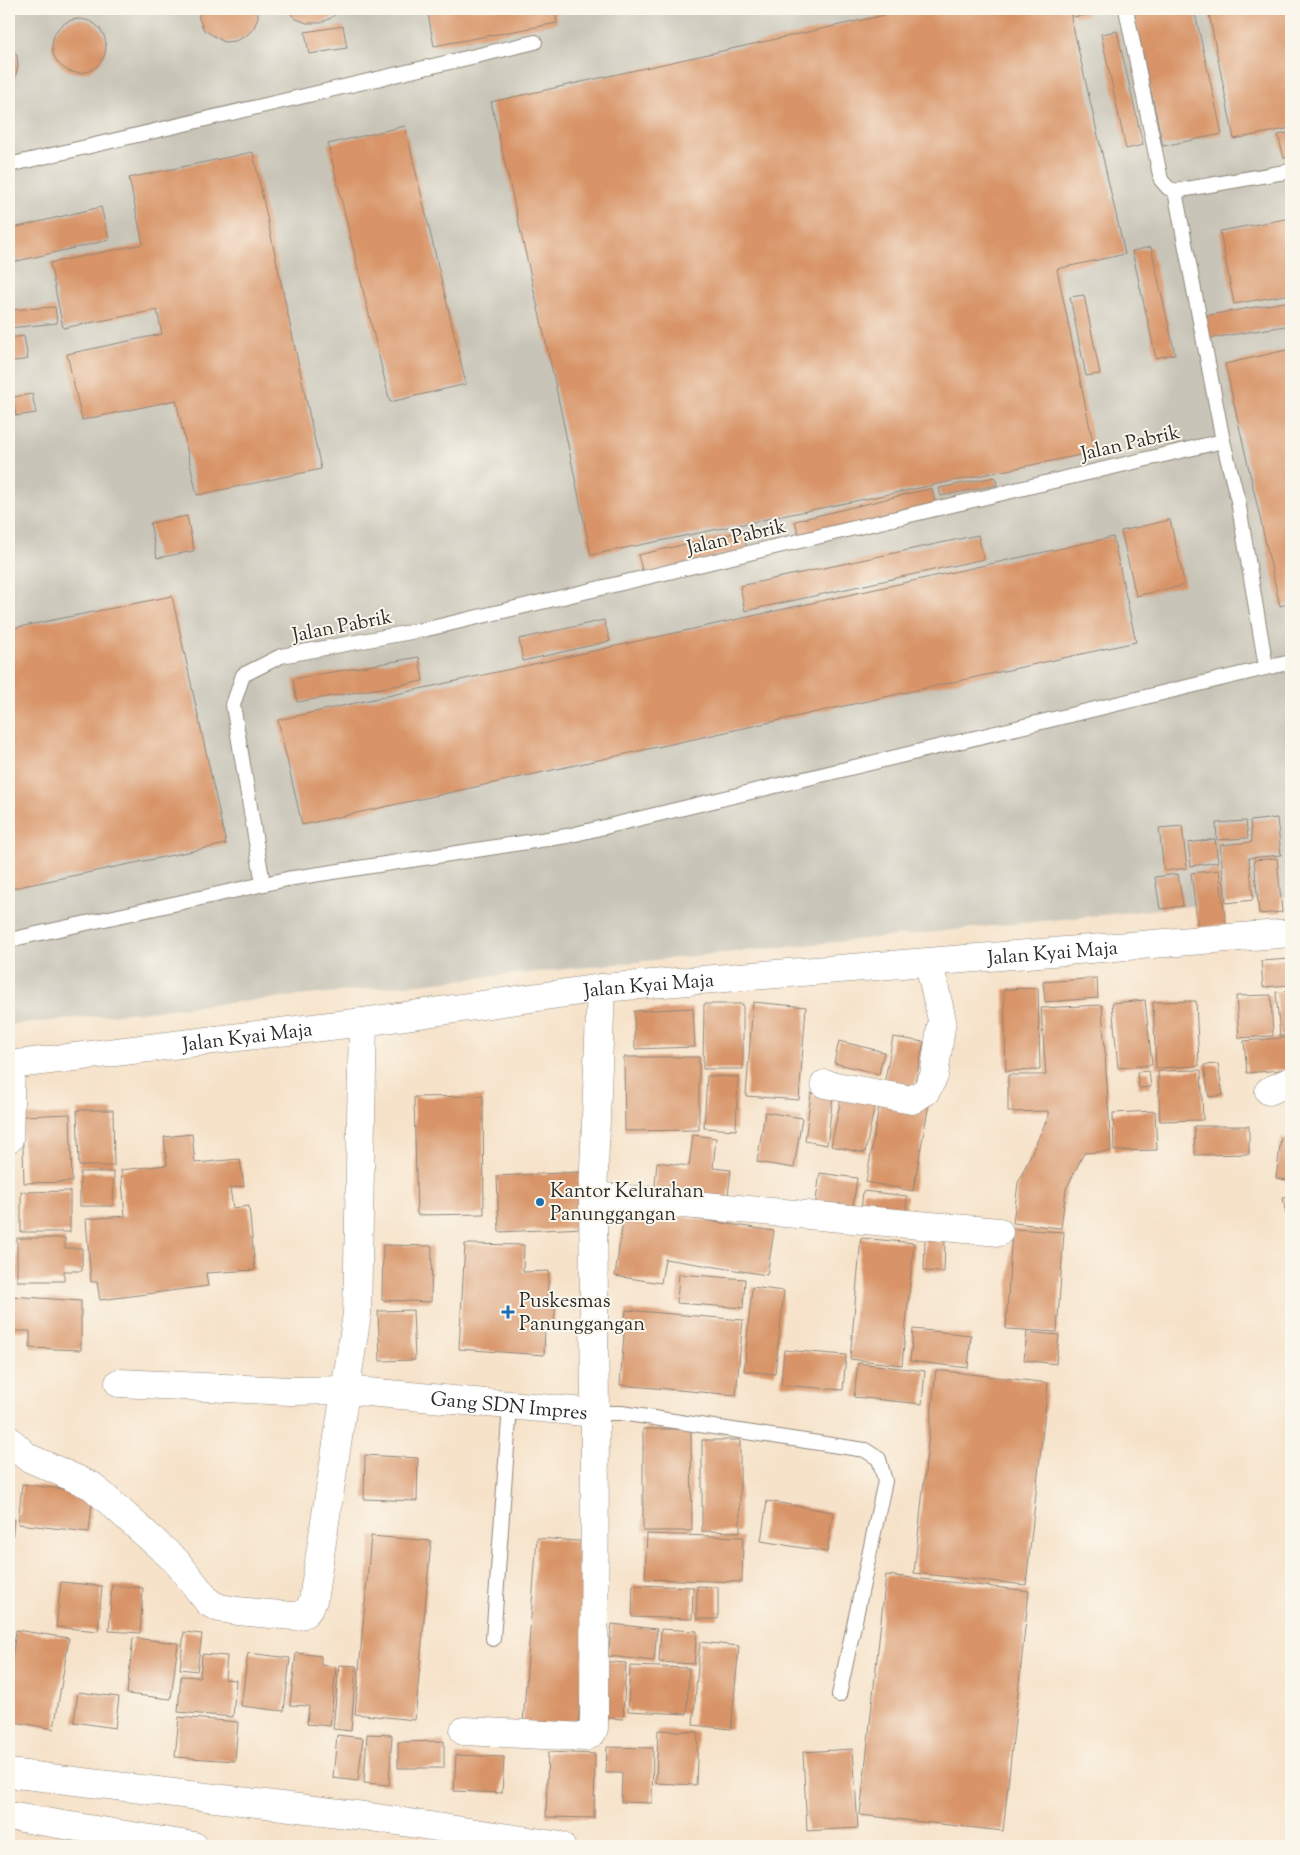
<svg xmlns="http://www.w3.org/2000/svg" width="1300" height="1855" viewBox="0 0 1300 1855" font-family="'Sorts Mill Goudy',serif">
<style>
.industrial{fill:#c8c4b8}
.building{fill:#d89467}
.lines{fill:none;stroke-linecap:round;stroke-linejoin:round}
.lane-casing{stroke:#90867a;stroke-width:16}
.street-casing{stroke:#90867a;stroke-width:29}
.secondary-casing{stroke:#90867a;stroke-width:29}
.highway-casing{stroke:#90867a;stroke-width:29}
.lane{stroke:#fff;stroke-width:14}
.street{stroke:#fff;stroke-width:28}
.secondary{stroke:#fff;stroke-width:28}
.highway{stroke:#fff;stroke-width:28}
.poi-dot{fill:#1f6fb2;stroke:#fbf7ec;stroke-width:2}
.labels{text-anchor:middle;stroke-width:4;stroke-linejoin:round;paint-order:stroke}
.street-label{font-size:20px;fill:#2b2b2b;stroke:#fbf7ec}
.poi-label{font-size:20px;fill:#2b2b2b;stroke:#fbf7ec;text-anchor:start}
</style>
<rect width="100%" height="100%" fill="#fbf7ec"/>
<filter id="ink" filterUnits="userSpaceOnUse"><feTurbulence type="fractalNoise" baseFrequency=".02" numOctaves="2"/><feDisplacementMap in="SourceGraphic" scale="10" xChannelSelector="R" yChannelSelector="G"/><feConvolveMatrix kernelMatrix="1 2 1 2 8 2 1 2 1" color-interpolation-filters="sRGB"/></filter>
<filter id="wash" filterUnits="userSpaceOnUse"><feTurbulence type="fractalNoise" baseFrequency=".0096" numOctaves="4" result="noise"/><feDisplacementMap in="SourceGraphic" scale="20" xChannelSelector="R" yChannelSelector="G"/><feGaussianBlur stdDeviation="1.12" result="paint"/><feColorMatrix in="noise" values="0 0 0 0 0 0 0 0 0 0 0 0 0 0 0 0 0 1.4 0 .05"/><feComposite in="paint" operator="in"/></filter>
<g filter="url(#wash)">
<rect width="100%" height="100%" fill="#f6e2c9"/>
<path class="industrial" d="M 9,9 L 1291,9 L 1291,896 L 9,1025 Z"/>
<g id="blocks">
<g class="building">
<path d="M 199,9 L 258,9 L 258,17 L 254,28 L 246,36 L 235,41 L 224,42 L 204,30 L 199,19 Z"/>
<path d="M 286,9 L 340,9 L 331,18 L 320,23 L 307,23 L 296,19 Z"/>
<path d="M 427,9 L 555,9 L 557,23 L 434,46 Z"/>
<path d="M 912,9 L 1069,9 L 1125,254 L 1057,269 L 1095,452 L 591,555 L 554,378 L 491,102 Z"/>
<path d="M 1072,9 L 1086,9 L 1087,15 L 1074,17 Z"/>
<path d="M 1133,9 L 1194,9 L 1222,134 L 1163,146 Z"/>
<path d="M 1208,9 L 1291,9 L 1291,128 L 1234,139 Z"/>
<circle cx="79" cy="46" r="27"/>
<path d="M 343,26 L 347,48 L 309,54 L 305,32 Z"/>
<path d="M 1117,31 L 1143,145 L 1126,149 L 1101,34 Z"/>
<path d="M 9,44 L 17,56 L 18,67 L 15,78 L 9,85 Z"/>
<path d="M 405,126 L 466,384 L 390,402 L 328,144 Z"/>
<path d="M 1291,132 L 1291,156 L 1284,158 L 1278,135 Z"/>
<path d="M 253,152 L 321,469 L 197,495 L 176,400 L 82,420 L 67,354 L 162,334 L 157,310 L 63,328 L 50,263 L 143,244 L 129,178 Z"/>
<path d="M 101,207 L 109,240 L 9,263 L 9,229 Z"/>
<path d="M 1291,218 L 1291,294 L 1234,304 L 1220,231 Z"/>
<path d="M 1151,247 L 1175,354 L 1156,358 L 1132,251 Z"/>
<path d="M 1084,295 L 1100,374 L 1086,376 L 1070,297 Z"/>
<path d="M 1291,301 L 1291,325 L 1206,339 L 1203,316 Z"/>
<path d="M 55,307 L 57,323 L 9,328 L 9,310 Z"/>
<path d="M 24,336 L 28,359 L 9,362 L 9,338 Z"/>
<path d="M 1291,349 L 1291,603 L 1280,606 L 1225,364 Z"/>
<path d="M 32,394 L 36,413 L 16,416 L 13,397 Z"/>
<path d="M 995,477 L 997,485 L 941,496 L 939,488 Z"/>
<path d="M 932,488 L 936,507 L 800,539 L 795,521 Z"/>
<path d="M 187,516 L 194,551 L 157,558 L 150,523 Z"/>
<path d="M 1170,520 L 1185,585 L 1136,596 L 1121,531 Z"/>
<path d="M 743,531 L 747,549 L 643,573 L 638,555 Z"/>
<path d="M 978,535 L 984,559 L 745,611 L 740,586 Z"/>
<path d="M 1113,537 L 1136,642 L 302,825 L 278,720 Z"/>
<path d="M 172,596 L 226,844 L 9,889 L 9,629 Z"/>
<path d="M 604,620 L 610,641 L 523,661 L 519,639 Z"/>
<path d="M 419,657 L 423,681 L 297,702 L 293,679 Z"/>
<path d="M 1277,818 L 1281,855 L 1249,858 L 1253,900 L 1226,903 L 1220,845 L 1252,842 L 1250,821 Z"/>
<path d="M 1246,821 L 1248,838 L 1217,840 L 1216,823 Z"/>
<path d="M 1182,826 L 1187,868 L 1164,871 L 1159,828 Z"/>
<path d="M 1215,839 L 1218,862 L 1191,866 L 1188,843 Z"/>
<path d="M 1277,858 L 1282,912 L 1259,914 L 1254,860 Z"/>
<path d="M 1219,870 L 1226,925 L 1198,928 L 1191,873 Z"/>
<path d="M 1178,874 L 1183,906 L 1160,909 L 1155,877 Z"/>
<path d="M 1291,959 L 1291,985 L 1263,987 L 1261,961 Z"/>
<path d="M 1097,978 L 1098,998 L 1045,1002 L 1043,982 Z"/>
<path d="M 1038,988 L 1040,1070 L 1006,1071 L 1004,989 Z"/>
<path d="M 1291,991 L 1291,1035 L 1280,1036 L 1276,992 Z"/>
<path d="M 1271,995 L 1273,1036 L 1239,1038 L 1236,996 Z"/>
<path d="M 1145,1000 L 1152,1065 L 1118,1068 L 1112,1003 Z"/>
<path d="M 1196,1001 L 1199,1066 L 1156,1068 L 1153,1002 Z"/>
<path d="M 753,1002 L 806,1007 L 799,1100 L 746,1096 Z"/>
<path d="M 704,1004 L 743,1004 L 743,1069 L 703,1069 Z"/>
<path d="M 1102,1005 L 1111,1151 L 1084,1153 L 1066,1189 L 1061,1228 L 1013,1223 L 1018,1183 L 1048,1117 L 1048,1111 L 1008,1112 L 1008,1075 L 1046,1075 L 1041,1008 Z"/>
<path d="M 693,1008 L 695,1047 L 635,1049 L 634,1011 Z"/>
<path d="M 893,1037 L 924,1042 L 912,1096 L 883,1090 Z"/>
<path d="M 1291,1037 L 1291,1069 L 1247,1073 L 1244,1041 Z"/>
<path d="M 839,1041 L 884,1052 L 879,1074 L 834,1063 Z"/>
<path d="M 624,1057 L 699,1057 L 699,1130 L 625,1131 Z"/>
<path d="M 1218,1064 L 1223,1095 L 1209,1097 L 1204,1065 Z"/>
<path d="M 1201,1070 L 1203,1120 L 1160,1121 L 1158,1071 Z"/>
<path d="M 1149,1071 L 1151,1087 L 1139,1088 L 1137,1072 Z"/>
<path d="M 707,1076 L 738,1077 L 736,1130 L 704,1128 Z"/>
<path d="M 811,1093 L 833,1096 L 827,1145 L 805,1141 Z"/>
<path d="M 842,1093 L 876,1100 L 865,1153 L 831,1146 Z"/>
<path d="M 881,1095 L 929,1104 L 913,1191 L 866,1182 Z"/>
<path d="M 483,1096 L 484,1214 L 417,1215 L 414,1097 Z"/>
<path d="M 77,1110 L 113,1110 L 114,1166 L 79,1166 Z"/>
<path d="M 1155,1111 L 1157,1150 L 1114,1151 L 1113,1113 Z"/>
<path d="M 765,1112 L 802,1118 L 794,1168 L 757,1162 Z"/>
<path d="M 70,1114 L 72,1182 L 24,1183 L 22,1116 Z"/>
<path d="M 1194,1126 L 1249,1126 L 1249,1154 L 1195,1155 Z"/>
<path d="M 192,1134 L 195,1163 L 240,1159 L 244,1186 L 230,1188 L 233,1208 L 249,1206 L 255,1270 L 206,1273 L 208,1286 L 100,1300 L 97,1282 L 91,1282 L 86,1219 L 125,1216 L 121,1170 L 167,1165 L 164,1137 Z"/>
<path d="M 693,1135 L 716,1138 L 713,1168 L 731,1170 L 727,1204 L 654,1196 L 657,1162 L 689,1166 Z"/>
<path d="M 1281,1138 L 1291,1140 L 1291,1181 L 1276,1178 Z"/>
<path d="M 80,1172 L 114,1172 L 113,1206 L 80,1206 Z"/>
<path d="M 582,1172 L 584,1228 L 499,1232 L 497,1176 Z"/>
<path d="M 820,1173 L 857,1178 L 852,1212 L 815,1207 Z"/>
<path d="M 70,1191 L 70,1232 L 21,1232 L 21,1192 Z"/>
<path d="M 863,1191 L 907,1196 L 905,1216 L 861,1212 Z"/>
<path d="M 1291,1197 L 1291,1235 L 1290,1235 L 1283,1198 Z"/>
<path d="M 625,1208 L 774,1231 L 767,1275 L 665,1259 L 661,1283 L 615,1276 Z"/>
<path d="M 1012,1229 L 1064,1232 L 1057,1332 L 1006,1329 Z"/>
<path d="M 17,1238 L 65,1238 L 65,1248 L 82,1248 L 82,1271 L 64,1271 L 64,1281 L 17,1281 Z"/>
<path d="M 861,1238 L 914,1243 L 902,1365 L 850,1359 Z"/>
<path d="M 925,1239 L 945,1240 L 944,1272 L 924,1271 Z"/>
<path d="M 465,1244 L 524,1245 L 523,1272 L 549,1271 L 547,1299 L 556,1299 L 554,1326 L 545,1326 L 544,1355 L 459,1349 Z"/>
<path d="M 383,1245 L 432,1246 L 431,1302 L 382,1300 Z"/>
<path d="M 679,1274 L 745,1279 L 743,1308 L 677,1303 Z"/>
<path d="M 752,1287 L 784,1291 L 775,1374 L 744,1371 Z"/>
<path d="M 11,1296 L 81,1301 L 81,1350 L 30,1348 L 30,1331 L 11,1331 Z"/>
<path d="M 413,1310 L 415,1360 L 380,1361 L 378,1311 Z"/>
<path d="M 626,1310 L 743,1320 L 736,1395 L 620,1385 Z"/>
<path d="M 913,1329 L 971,1335 L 968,1368 L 910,1361 Z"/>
<path d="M 1027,1332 L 1059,1335 L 1056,1364 L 1024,1360 Z"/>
<path d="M 784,1350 L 846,1355 L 843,1390 L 781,1385 Z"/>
<path d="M 858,1363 L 925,1371 L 922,1404 L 854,1397 Z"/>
<path d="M 936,1370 L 1048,1383 L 1026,1585 L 914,1573 Z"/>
<path d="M 643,1429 L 691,1429 L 692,1531 L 643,1531 Z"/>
<path d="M 702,1440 L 740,1440 L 740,1532 L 702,1531 Z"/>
<path d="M 365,1455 L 418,1458 L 417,1501 L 364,1499 Z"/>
<path d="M 22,1484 L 93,1493 L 89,1532 L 18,1524 Z"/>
<path d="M 767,1501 L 833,1512 L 827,1552 L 761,1541 Z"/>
<path d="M 9,1519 L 14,1519 L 10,1562 L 9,1562 Z"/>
<path d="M 647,1534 L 743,1537 L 742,1582 L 645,1579 Z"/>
<path d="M 371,1536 L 431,1541 L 415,1720 L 355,1714 Z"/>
<path d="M 537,1538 L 592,1542 L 578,1728 L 523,1723 Z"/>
<path d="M 886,1575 L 1029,1591 L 1003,1831 L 860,1815 Z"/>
<path d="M 61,1582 L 102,1586 L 98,1631 L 56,1627 Z"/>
<path d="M 112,1585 L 143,1588 L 140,1633 L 109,1631 Z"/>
<path d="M 633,1585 L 693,1587 L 692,1619 L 632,1617 Z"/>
<path d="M 697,1586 L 718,1587 L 718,1619 L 697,1619 Z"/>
<path d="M 612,1624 L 657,1629 L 654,1661 L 608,1656 Z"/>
<path d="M 661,1629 L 697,1631 L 694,1664 L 659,1662 Z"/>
<path d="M 16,1630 L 69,1638 L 54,1729 L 9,1721 L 9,1680 Z"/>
<path d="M 184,1632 L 202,1634 L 197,1671 L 180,1669 Z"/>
<path d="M 133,1638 L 178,1643 L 171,1699 L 127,1694 Z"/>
<path d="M 700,1642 L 739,1646 L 731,1729 L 693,1725 Z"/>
<path d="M 248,1653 L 290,1658 L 284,1711 L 241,1706 Z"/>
<path d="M 296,1653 L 321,1656 L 321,1665 L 336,1667 L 330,1726 L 307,1724 L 309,1706 L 290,1705 Z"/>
<path d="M 202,1654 L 227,1656 L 225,1679 L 236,1680 L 233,1717 L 178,1712 L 181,1676 L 200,1677 Z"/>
<path d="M 599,1661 L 626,1663 L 623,1719 L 596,1717 Z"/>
<path d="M 339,1665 L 356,1666 L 351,1731 L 333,1729 Z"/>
<path d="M 630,1666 L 689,1668 L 687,1714 L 628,1711 Z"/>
<path d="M 78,1692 L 119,1697 L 115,1728 L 74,1722 Z"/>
<path d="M 179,1717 L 238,1722 L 235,1761 L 175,1757 Z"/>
<path d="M 658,1730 L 698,1732 L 696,1785 L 656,1783 Z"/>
<path d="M 367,1734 L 392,1735 L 389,1785 L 364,1783 Z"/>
<path d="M 337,1735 L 363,1738 L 358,1781 L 333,1778 Z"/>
<path d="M 444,1741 L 444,1768 L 398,1768 L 398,1742 Z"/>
<path d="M 607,1747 L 653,1748 L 652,1803 L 621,1802 L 622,1773 L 606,1773 Z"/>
<path d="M 853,1749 L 858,1828 L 807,1831 L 803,1752 Z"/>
<path d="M 548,1752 L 595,1754 L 594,1818 L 546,1817 Z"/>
<path d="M 456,1755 L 504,1757 L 502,1793 L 454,1791 Z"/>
</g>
</g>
</g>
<g filter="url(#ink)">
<use href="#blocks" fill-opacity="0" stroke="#90867a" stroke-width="1"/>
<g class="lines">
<g class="lane-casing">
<g id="lane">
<path d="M 1126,9 L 1161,180 L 1168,188 L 1175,191 L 1291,171"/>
<path d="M 9,165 L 535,42"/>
<path d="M 1175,191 L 1223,441"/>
<path d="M 263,884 L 233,705 L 243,675 L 281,656 L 427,629 L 1223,441 L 1238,501 L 1266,667"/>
<path d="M 9,940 L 287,879 L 567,836 L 1291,662"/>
<path d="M 595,1413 L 621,1413 L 865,1450 L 879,1459 L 885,1481 L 839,1695"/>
<path d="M 493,1639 L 510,1406"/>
</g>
</g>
<g class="street-casing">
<g id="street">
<path d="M 825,1084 L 912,1100 L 926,1091 L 934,1076 L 942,1020 L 929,963"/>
<path d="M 1269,1091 L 1291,1081"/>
<path d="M 9,1139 L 11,1065"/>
<path d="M 593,1196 L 999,1232"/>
<path id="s1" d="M 119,1383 L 290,1391 L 346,1390 L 595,1413 L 593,1196 L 601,988"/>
<path d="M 9,1440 L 27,1457 L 92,1486 L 176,1561 L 209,1603 L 220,1608 L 237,1611 L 293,1616 C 305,1616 309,1611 313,1600 L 357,1314 L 363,1022"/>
<path d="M 464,1731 L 585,1737 L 592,1733 L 594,1728 L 595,1413"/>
</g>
</g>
<g class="secondary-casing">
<g id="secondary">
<path id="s2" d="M 9,1065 L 363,1022 L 601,988 L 1291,933"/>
</g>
</g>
<g class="highway-casing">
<g id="highway">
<path d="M 9,1773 L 364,1816 L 561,1846"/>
<path d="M 9,1816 L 194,1846"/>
</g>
</g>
<use href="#lane" class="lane"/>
<use href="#street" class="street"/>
<use href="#secondary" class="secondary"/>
<use href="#highway" class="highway"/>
</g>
</g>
<g class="poi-dot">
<circle cx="540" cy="1202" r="5"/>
<path d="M505.5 1304.5h5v5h5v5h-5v5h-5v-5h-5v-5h5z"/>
</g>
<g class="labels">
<g class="street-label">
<text transform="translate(1130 442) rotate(-13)" y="7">Jalan Pabrik</text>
<text transform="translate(736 536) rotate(-13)" y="7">Jalan Pabrik</text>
<text transform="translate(342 625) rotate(-11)" y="7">Jalan Pabrik</text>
<text dy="7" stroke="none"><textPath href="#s2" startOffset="1050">Jalan Kyai Maja</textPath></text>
<text dy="7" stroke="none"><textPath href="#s2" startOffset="645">Jalan Kyai Maja</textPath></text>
<text dy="7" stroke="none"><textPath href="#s2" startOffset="240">Jalan Kyai Maja</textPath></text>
<text dy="7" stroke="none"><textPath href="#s1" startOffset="391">Gang SDN Impres</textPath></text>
</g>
<g class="poi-label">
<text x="550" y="1197">Kantor Kelurahan<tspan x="550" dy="23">Panunggangan</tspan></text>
<text x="519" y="1307">Puskesmas<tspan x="519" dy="23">Panunggangan</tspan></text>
</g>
</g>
<rect width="1300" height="1855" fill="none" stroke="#fbf7ec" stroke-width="30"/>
</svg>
